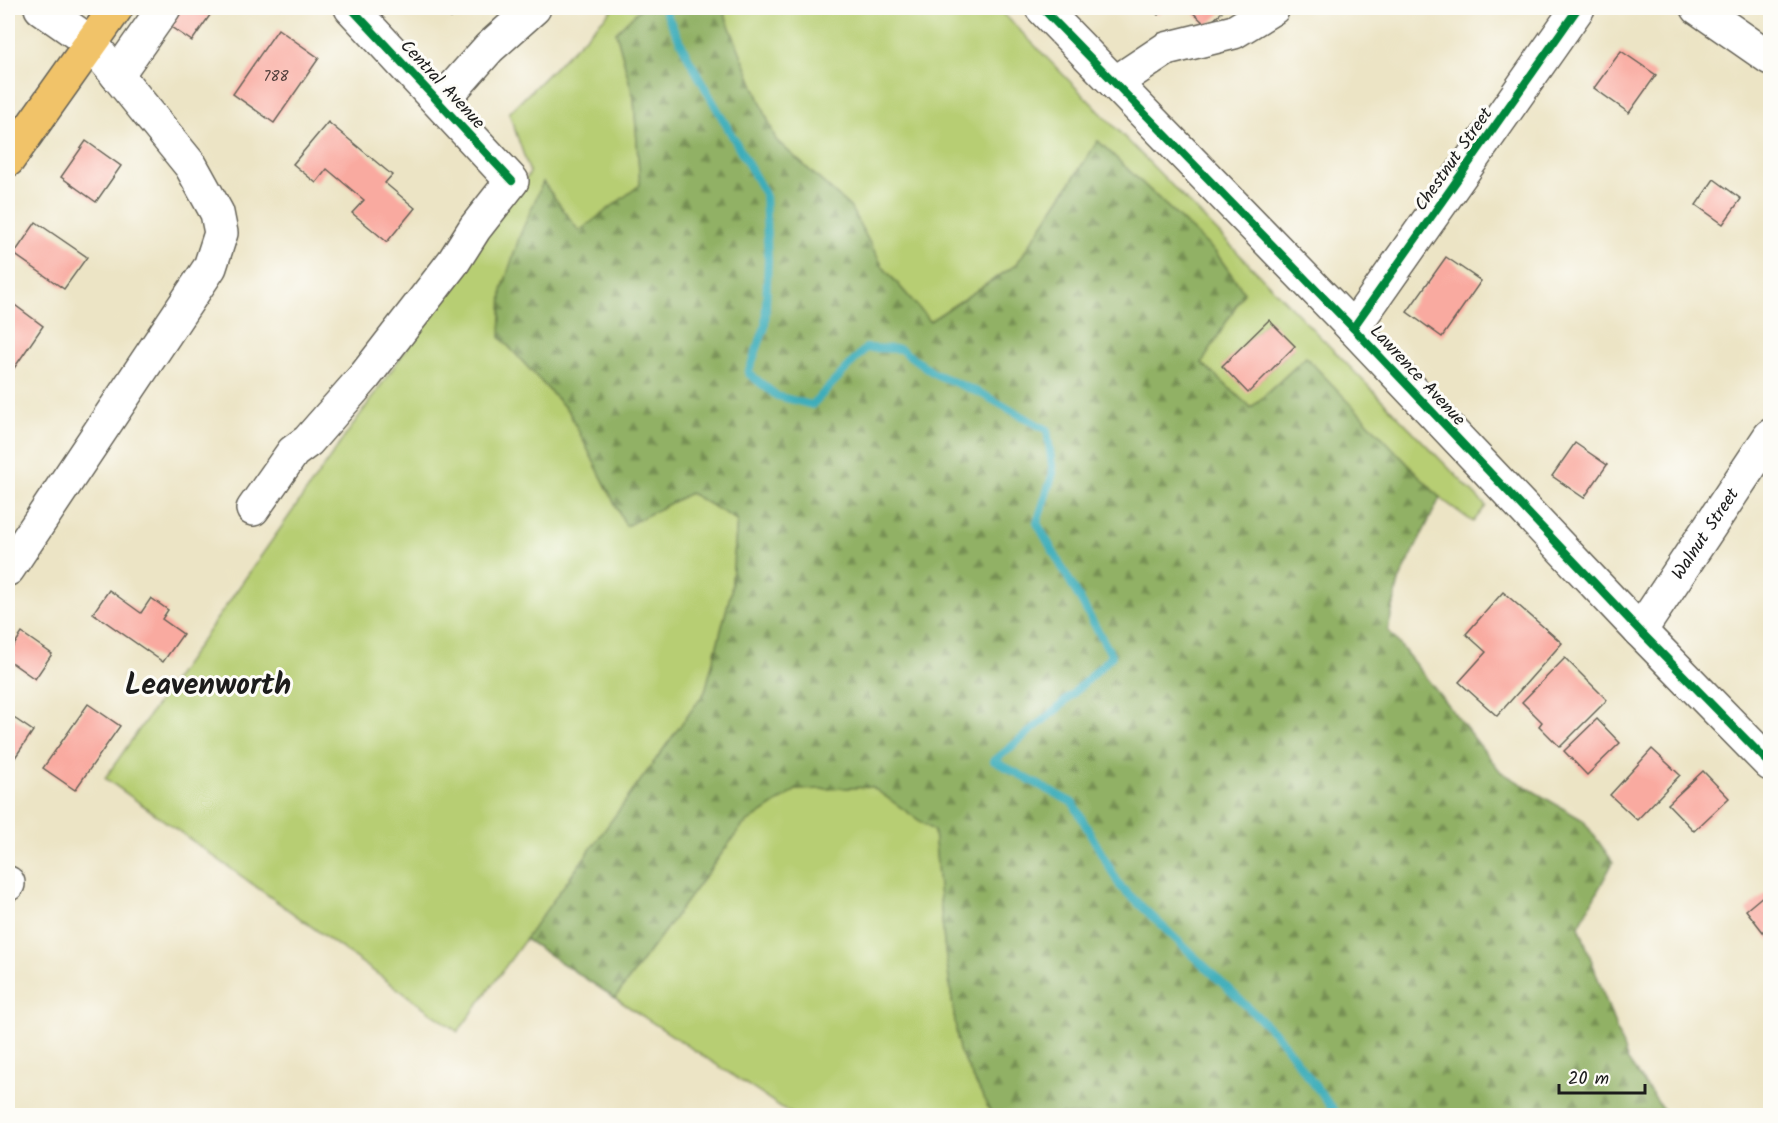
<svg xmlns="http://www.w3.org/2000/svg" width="1778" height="1123" viewBox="0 0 1778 1123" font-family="Kalam,sans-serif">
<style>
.grass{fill:#b7ce73;stroke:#6a7548;stroke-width:1.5;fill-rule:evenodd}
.forest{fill:url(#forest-firs);stroke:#566640;stroke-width:1.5}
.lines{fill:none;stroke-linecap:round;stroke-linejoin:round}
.stream{stroke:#3dadba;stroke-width:8}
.building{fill:#f9aaa0}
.minor-casing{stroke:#656257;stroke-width:36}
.major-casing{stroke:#656257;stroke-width:36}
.minor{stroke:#fff;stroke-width:33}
.major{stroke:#f1c369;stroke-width:33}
.cycleway-casing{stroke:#fdfcf7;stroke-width:11}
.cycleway{stroke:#00873e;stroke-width:8}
.labels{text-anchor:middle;stroke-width:6;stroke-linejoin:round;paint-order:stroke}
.number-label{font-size:15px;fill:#53403d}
.street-label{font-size:18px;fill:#1c1c1c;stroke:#fdfcf7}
.town-label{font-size:30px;font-weight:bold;fill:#1c1c1c;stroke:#fdfcf7}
</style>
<defs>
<pattern id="forest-firs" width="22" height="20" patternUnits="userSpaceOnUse" patternTransform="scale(1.5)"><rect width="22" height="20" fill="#91b165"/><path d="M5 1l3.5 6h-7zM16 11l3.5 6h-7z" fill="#768f52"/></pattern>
</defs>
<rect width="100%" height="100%" fill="#fdfcf7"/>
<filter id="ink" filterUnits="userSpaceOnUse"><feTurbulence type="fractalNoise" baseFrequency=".0167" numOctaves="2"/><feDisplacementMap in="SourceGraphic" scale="12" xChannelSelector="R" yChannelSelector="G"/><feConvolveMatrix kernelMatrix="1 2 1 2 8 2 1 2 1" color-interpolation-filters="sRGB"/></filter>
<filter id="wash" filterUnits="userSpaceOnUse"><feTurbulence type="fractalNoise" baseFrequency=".008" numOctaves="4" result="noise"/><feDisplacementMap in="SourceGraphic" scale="24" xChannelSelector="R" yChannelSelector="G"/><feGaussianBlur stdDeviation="1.35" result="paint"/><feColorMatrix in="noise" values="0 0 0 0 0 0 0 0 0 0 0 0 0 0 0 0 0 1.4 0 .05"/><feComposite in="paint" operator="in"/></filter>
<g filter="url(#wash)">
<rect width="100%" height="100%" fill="#ece4c5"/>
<g class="grass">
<path d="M 614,8 L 641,8 L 616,32 L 634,99 L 640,185 L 579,232 L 543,182 L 500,337 L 569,412 L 626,526 L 690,493 L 737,520 L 731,592 L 705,692 L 458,1032 L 105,778 L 530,173 L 509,113 Z"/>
<path d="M 722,8 L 998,8 L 1486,506 L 1473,522 L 1440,498 L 1306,357 L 1251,408 L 1202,363 L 1244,292 L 1216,253 L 1098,141 L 1016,265 L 930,321 L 883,267 L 850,207 L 776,140 ZM 1269,320 L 1294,347 L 1248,392 L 1223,366 Z"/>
<path d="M 872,787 L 934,831 L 944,943 L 959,1050 L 992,1115 L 793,1115 L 615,998 L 742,826 L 796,790 Z"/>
</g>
<path class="forest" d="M 641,8 L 722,8 L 776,140 L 850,207 L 883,267 L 930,321 L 1016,265 L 1098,141 L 1216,253 L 1244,292 L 1202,363 L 1251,408 L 1306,357 L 1440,498 L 1399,581 L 1388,630 L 1501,772 L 1583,820 L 1613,862 L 1579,926 L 1628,1061 L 1667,1115 L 992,1115 L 959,1050 L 944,943 L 934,831 L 872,787 L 796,790 L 742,826 L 615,998 L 525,939 L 705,692 L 731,592 L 737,520 L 690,493 L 626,526 L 569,412 L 500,337 L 502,290 L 520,235 L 543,182 L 579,231 L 640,185 L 634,99 L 616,32 Z"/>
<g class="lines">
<path class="stream" d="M 664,9 L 690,61 L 765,194 L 768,260 L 765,327 L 748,373 L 777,396 L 812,405 L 866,348 L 900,349 L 935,374 L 982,394 L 1047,430 L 1053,473 L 1037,523 L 1112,656 L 1056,710 L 994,761 L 1073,803 L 1120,886 L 1277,1035 L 1338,1116"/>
</g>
<g id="blocks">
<g class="building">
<path d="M 176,8 L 215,8 L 192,41 L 165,23 Z"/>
<path d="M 441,8 L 463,8 L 451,18 Z"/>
<path d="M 1151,8 L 1165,8 L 1158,15 Z"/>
<path d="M 1188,8 L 1226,8 L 1207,26 Z"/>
<path d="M 278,29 L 319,58 L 274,123 L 233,94 Z"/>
<path d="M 1621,51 L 1656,75 L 1629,113 L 1594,88 Z"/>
<path d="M 328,122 L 392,175 L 385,183 L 415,208 L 387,242 L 352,213 L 364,200 L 327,169 L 316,183 L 293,164 Z"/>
<path d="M 86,141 L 121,166 L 96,202 L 61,177 Z"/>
<path d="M 1714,179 L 1741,199 L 1723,224 L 1696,205 Z"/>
<path d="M 36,222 L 87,257 L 64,289 L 14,254 Z"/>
<path d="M 1446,257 L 1481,281 L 1442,337 L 1407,312 Z"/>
<path d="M 8,300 L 43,326 L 8,377 Z"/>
<path d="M 1269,320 L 1295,346 L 1248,393 L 1222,366 Z"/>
<path d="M 1575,443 L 1607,465 L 1584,498 L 1552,476 Z"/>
<path d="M 109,590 L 141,613 L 151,598 L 168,610 L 162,619 L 183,634 L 163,662 L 93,613 Z"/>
<path d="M 1503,592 L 1562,643 L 1497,716 L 1459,682 L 1486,652 L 1466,634 Z"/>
<path d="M 22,633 L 52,654 L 35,679 L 8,660 L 8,654 Z"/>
<path d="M 1565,658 L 1607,700 L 1560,747 L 1539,726 L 1542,722 L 1522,702 Z"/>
<path d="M 88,704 L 120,726 L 75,790 L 43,768 Z"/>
<path d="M 8,714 L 33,731 L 8,768 Z"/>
<path d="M 1597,719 L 1620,743 L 1587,775 L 1564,751 Z"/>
<path d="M 1652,749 L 1680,775 L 1637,820 L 1610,795 Z"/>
<path d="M 1703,771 L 1729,798 L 1694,831 L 1668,804 Z"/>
<path d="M 1770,890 L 1770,941 L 1746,910 Z"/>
</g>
</g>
</g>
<g filter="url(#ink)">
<use href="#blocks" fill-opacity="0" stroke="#656257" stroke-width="1.5"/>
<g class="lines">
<g class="minor-casing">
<g id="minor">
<path d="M 1042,8 L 1353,328 L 1640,631 L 1770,764"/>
<path d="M 1698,8 L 1770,58"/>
<path d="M 117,75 L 164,8"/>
<path d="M 1115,83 L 1166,49 L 1234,32 L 1273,8"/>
<path d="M 440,103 L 489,48 L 534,8"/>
<path d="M 1353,328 L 1578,8"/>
<path d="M 253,509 L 293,452 L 308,441 L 365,376 L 454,261 L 475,228 L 512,181 L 351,8"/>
<path d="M 8,569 L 210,267 L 221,233 L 217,213 L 191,166 L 91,43 L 41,8"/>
<path id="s1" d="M 1640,631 L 1770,436"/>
<path d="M 8,883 L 8,884"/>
</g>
</g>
<g class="major-casing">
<path id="major" d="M 8,160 L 116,8"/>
</g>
<use href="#minor" class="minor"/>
<use href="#major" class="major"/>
<g class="cycleway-casing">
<g id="cycleway">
<path d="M 351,8 L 512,181"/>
<path d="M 1042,8 L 1353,328 L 1640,631 L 1770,764"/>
<path d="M 1353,328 L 1578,8"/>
</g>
</g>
<use href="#cycleway" class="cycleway"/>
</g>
</g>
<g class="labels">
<g class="number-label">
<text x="276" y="81">788</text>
</g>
<g class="street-label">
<text transform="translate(443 84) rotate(47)" y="6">Central Avenue</text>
<text transform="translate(1453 159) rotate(-55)" y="6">Chestnut Street</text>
<text transform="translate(1418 375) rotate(47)" y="6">Lawrence Avenue</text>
<text dy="6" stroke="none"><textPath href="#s1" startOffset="117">Walnut Street</textPath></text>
</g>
<g class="town-label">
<text x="208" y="694">Leavenworth</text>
</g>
</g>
<rect width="1778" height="1123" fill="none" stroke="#fdfcf7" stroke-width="30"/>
<path d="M1559 1084v9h86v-9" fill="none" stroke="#1c1c1c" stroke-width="3"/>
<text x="1568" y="1084" font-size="18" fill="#1c1c1c" stroke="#fdfcf7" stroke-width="4.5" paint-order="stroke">20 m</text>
</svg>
